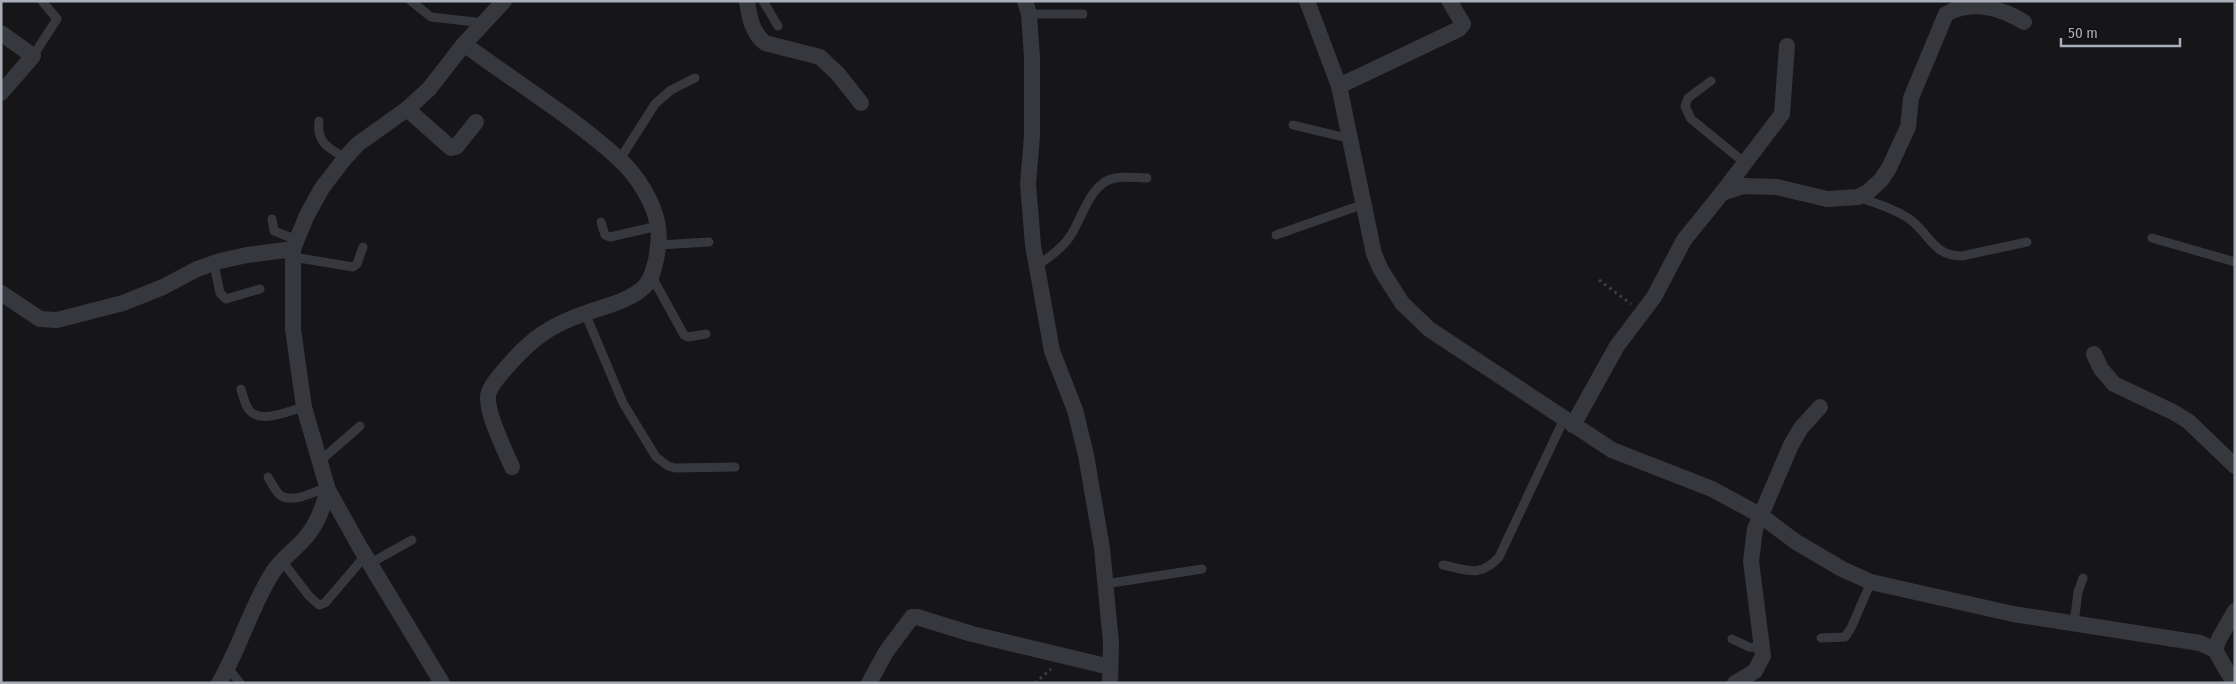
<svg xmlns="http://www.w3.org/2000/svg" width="2236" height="684" viewBox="0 0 2236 684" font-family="'Fira Sans Condensed',sans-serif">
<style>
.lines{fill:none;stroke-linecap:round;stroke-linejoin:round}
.path{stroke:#3d3f44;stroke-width:3;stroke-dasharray:2.5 4;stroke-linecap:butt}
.service{stroke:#37383d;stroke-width:9}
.minor{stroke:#37383d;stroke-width:16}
</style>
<rect width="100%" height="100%" fill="#161618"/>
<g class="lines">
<g class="path">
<path d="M 1599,280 L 1631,304"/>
<path d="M 1035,683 L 1051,669"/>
</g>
<g class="service">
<path d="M 411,1 L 431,17 L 484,23"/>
<path d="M 763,1 L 778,26"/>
<path d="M 1029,14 L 1083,14"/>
<path d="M 33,56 L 57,19 L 42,1"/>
<path d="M 1711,81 L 1688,98 L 1685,106 L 1691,119 L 1745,163"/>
<path d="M 319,121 C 316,143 329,148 345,158"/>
<path d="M 1293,125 L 1351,139"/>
<path d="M 620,159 L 655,104 L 671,90 L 695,78"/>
<path d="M 1858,197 C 1875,203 1893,208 1908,218 C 1930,233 1932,256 1962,256 L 2027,242"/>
<path d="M 272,219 L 274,231 L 297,240"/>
<path d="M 601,222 L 605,235 L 610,237 L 658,226"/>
<path d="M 1276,235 L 1364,204"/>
<path d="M 2152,238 L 2235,262"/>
<path d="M 659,245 L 709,242"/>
<path d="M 293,257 L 353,267 L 357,264 L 363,247"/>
<path d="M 214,264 L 220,293 L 226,299 L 260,289"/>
<path d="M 1037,266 C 1049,257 1063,248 1071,235 C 1083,216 1090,183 1115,178 C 1125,176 1137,178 1147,178"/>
<path d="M 652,277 L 684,335 L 688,337 L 706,334"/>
<path d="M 585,313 L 623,403 L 656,457 L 668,466 L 675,468 L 735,467"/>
<path d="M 241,389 C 243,396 245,406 250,411 C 262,424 291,410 304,407"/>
<path d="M 320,461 L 360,426"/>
<path d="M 268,477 C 271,482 274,489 279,494 C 290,505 315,492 327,487"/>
<path d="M 282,561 L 309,596 L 319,605 L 325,603 L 365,556"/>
<path d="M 369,564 L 412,540"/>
<path d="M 1443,565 C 1468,570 1480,578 1499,557 L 1564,419"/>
<path d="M 1105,584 L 1202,569"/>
<path d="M 2074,623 L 2078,592 L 2083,578"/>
<path d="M 1821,638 L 1845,637 L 1851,628 L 1871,582"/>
<path d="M 1732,639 L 1749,647 L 1762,648"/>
<path d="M 228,668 L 240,683"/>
</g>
<g class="minor">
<path d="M 747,1 C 749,16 752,33 765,43 L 820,57 L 838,74 L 861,103"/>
<path d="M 1025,1 L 1029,14 L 1032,58 L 1032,136 L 1028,184 L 1033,245 L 1052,351 L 1075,410 L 1086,455 L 1102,548 L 1111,643 L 1110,683"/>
<path d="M 1307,1 L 1339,86 L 1374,254 L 1381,270 L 1402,303 L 1429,329 L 1612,450 L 1712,489 L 1760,515 L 1796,542 L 1842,569 L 1871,582 L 2013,614 L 2200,643 L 2215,650 L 2234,683"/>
<path d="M 1,33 L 33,56 L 1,93"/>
<path d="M 464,44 C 515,82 573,117 619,159 C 636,174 655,203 658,227 C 660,238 658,249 656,260 C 653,270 652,280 644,287 C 628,302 605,306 586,313 C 550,325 531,339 506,368 C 500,375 492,383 489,392 C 483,408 505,450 512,467"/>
<path d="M 1339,86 L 1459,29 L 1463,24 L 1450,2"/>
<path d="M 407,109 L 451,148 L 456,147 L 476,122"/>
<path d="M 1722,193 L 1782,114 L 1787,46"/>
<path d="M 1,293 L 40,319 L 57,320 L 123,303 L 163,287 L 197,269 L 220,261 L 247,255 L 293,249"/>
<path d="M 2094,354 L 2101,369 L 2114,384 L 2173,412 L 2188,421 L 2235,466"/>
<path d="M 1573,425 L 1617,346 L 1654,297 L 1684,240 L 1722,193 L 1744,186 L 1777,187 L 1827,199 L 1858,197 L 1868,192 L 1881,180 L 1889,168 L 1908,127 L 1911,98 L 1946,14 C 1971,0 1999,7 2024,22"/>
<path d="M 2215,650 L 2219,639 L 2235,611"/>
<path d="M 219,683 C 240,648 251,606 273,572 C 281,559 295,550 305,538 C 317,525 323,507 328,490"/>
<path d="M 442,683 L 361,549 L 328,490 L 304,407 L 293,329 L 293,249 L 307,215 L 322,188 L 345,158 L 358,144 L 407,109 L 429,89 L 464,44 L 504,1"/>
<path d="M 869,683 L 886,652 L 912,617 L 917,617 L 972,634 L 1110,667"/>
<path d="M 1735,683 L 1755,671 L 1763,656 L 1751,561 L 1755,529 L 1791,445 L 1801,428 L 1820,407"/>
</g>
</g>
<rect width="2236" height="684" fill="none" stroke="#a8adb8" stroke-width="5"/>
<path d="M2061 38v8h119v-8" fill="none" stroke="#a8adb8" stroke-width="2.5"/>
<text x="2068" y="38" font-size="15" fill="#a8adb8" stroke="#111113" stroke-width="4" paint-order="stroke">50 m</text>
</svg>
